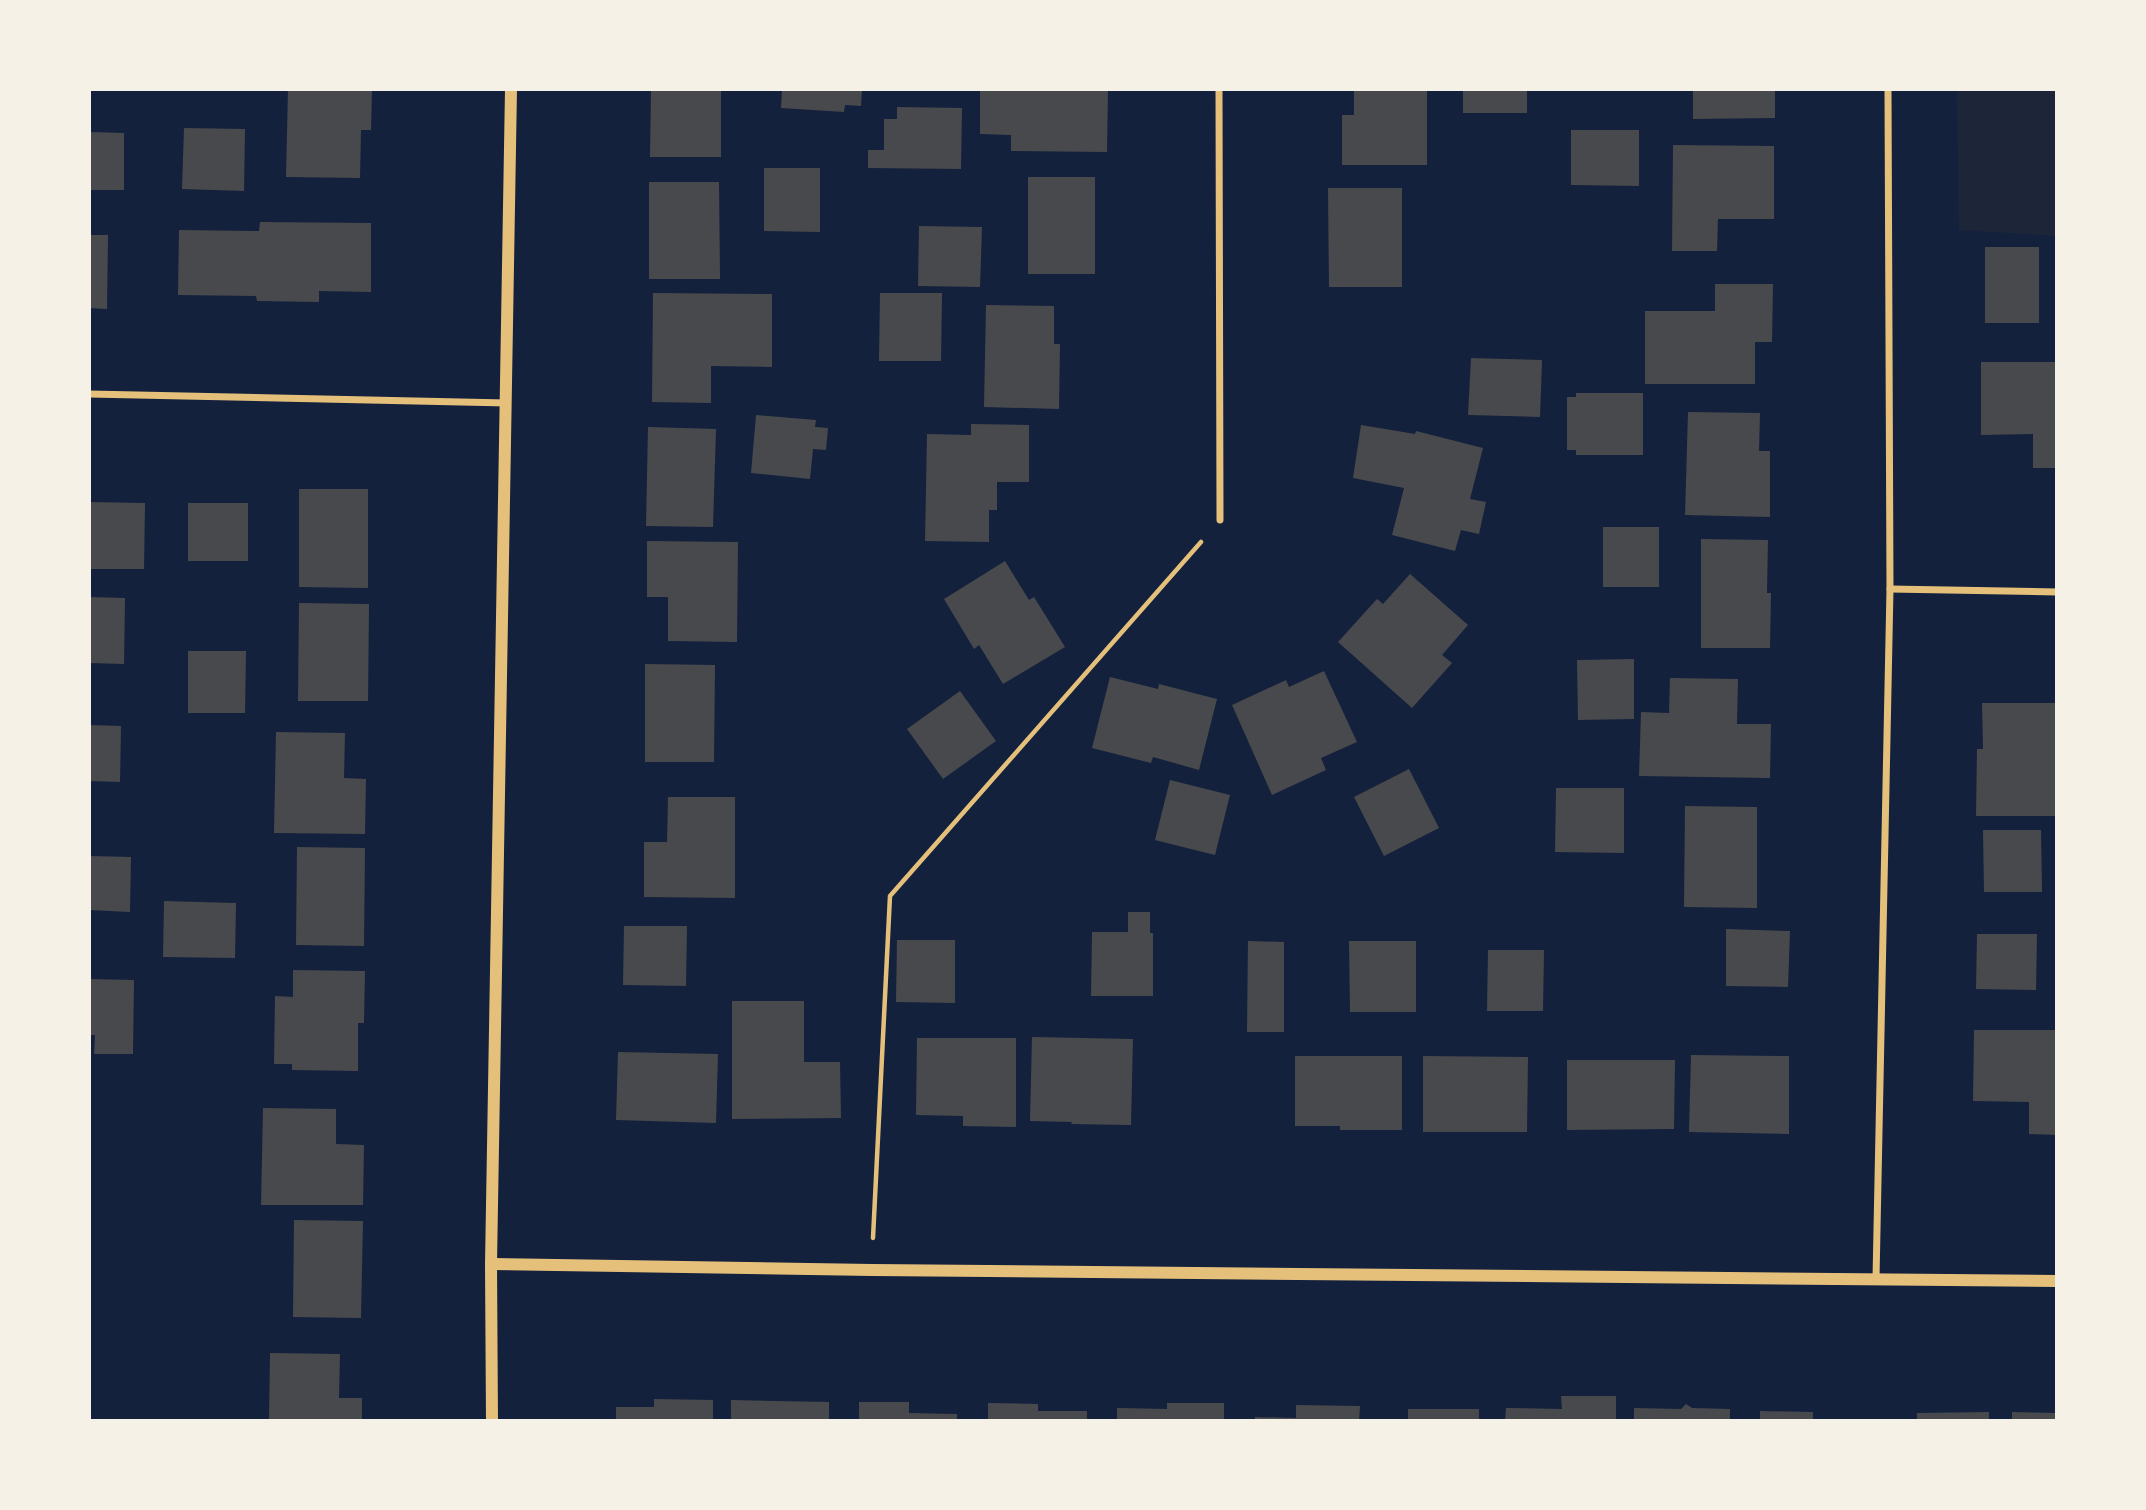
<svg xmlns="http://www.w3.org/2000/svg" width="2146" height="1510" viewBox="0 0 2146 1510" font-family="Lora,serif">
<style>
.green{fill:#1d2539}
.building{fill:#48494c}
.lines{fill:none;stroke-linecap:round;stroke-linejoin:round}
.path{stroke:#e5c07b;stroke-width:4.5}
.minor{stroke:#e5c07b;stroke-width:7}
.tertiary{stroke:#e5c07b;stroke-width:12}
</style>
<rect width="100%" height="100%" fill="#14213d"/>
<path class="green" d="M 1957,89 L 2057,89 L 2057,236 L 1959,230 Z"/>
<g class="building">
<path d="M 288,89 L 372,89 L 371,130 L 361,130 L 360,178 L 286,177 Z"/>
<path d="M 651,89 L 721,89 L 721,157 L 650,157 Z"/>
<path d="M 782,89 L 862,89 L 861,106 L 845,105 L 844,112 L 781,108 Z"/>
<path d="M 980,89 L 1108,89 L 1107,152 L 1011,151 L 1011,135 L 980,134 Z"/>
<path d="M 1354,89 L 1427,89 L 1427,165 L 1342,165 L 1342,115 L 1354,115 Z"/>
<rect x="1463" y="89" width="64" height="24"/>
<path d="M 1693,89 L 1775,89 L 1775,118 L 1693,119 Z"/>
<path d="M 897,107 L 962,108 L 961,169 L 868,168 L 868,150 L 884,150 L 884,119 L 897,119 Z"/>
<path d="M 184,128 L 245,129 L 244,191 L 182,189 Z"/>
<path d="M 1571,130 L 1639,130 L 1639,186 L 1571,185 Z"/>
<path d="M 89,132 L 124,133 L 124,190 L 89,190 Z"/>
<path d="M 1673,145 L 1774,146 L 1774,219 L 1718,219 L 1717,251 L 1672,251 Z"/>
<path d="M 764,168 L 820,168 L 820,232 L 764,231 Z"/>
<rect x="1028" y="177" width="67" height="97"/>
<path d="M 649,182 L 719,182 L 720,279 L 649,279 Z"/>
<path d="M 1328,188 L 1402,188 L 1402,287 L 1329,287 Z"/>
<path d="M 260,222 L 371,223 L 371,292 L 319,291 L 319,302 L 257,301 L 256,296 L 178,295 L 179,230 L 259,231 Z"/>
<path d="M 919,226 L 982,227 L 980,287 L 918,286 Z"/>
<path d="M 89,235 L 108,235 L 107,309 L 89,308 Z"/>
<rect x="1985" y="247" width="54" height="76"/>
<path d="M 1715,284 L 1773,284 L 1772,342 L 1755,342 L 1755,384 L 1645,384 L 1645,311 L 1715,311 Z"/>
<path d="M 653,293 L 772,294 L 772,367 L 711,366 L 711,403 L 652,402 Z"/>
<path d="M 880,293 L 942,293 L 941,361 L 879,361 Z"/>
<path d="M 986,305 L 1054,306 L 1054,344 L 1060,344 L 1059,409 L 984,407 Z"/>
<path d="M 1471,358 L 1542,360 L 1540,417 L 1468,415 Z"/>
<path d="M 1981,362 L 2057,362 L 2057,468 L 2033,468 L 2033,434 L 1981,435 Z"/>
<path d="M 1576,393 L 1643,393 L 1643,455 L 1576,455 L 1576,450 L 1567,450 L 1567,397 L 1576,397 Z"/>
<path d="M 1688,412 L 1760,413 L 1759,451 L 1770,451 L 1770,517 L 1685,515 Z"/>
<path d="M 756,415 L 816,420 L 815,427 L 828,428 L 826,450 L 813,449 L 810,479 L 751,473 Z"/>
<path d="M 971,424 L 1029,425 L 1029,482 L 997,482 L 997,510 L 989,510 L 989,542 L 925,541 L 927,434 L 971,435 Z"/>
<path d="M 1361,425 L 1415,434 L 1416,431 L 1483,448 L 1470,499 L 1486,502 L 1479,534 L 1461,530 L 1455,551 L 1392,535 L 1404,488 L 1353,478 Z"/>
<path d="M 648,427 L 716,429 L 713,527 L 646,526 Z"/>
<path d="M 299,489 L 368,489 L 368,588 L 299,587 Z"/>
<path d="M 89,502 L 145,503 L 144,569 L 89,569 Z"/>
<rect x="188" y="503" width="60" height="58"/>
<rect x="1603" y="527" width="56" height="60"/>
<path d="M 1701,539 L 1768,540 L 1767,593 L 1771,593 L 1770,648 L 1701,648 Z"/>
<path d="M 647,541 L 738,542 L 737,642 L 668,641 L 668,597 L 647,597 Z"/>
<path d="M 1005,561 L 1029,600 L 1034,597 L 1065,647 L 1003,684 L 979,645 L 974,649 L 944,599 Z"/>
<path d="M 1410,574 L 1468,625 L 1442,655 L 1452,663 L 1412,708 L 1338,642 L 1377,599 L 1383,604 Z"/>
<path d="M 89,597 L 125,598 L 124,664 L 89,663 Z"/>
<path d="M 299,603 L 369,604 L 368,701 L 298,701 Z"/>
<path d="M 188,651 L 246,651 L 245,713 L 188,713 Z"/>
<path d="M 1634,659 L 1634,719 L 1578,720 L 1577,660 Z"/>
<path d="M 645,664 L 715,665 L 714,762 L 645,762 Z"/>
<path d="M 1324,671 L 1357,742 L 1321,758 L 1326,770 L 1272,795 L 1232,705 L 1286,680 L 1289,687 Z"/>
<path d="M 1110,677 L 1158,689 L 1159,684 L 1217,699 L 1199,770 L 1153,757 L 1151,763 L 1092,748 Z"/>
<path d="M 1670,678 L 1738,679 L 1737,724 L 1771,724 L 1770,778 L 1639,776 L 1641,712 L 1669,713 Z"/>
<path d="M 960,691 L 996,741 L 943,779 L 907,729 Z"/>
<path d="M 1982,703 L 2057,703 L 2057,816 L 1976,816 L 1977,749 L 1983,749 Z"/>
<path d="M 89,725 L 121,726 L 120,782 L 89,781 Z"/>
<path d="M 276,732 L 345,733 L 344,778 L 366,779 L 365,834 L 274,833 Z"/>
<path d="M 1409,769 L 1439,828 L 1384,856 L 1354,797 Z"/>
<path d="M 1170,780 L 1230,795 L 1215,855 L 1155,840 Z"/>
<path d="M 1556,788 L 1624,788 L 1624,853 L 1555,852 Z"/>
<path d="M 668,797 L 735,797 L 735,898 L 644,897 L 644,842 L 667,842 Z"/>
<path d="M 1685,806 L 1757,807 L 1757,908 L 1684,907 Z"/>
<path d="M 1983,830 L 2041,830 L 2042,892 L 1984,892 Z"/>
<path d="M 297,847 L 365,848 L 364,946 L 296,945 Z"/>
<path d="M 89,856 L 131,857 L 130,912 L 89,910 Z"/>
<path d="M 164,901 L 236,903 L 235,958 L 163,957 Z"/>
<path d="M 1128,912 L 1150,912 L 1150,933 L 1153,933 L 1153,996 L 1091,996 L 1092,932 L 1128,932 Z"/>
<path d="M 624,926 L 687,926 L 686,986 L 623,985 Z"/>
<path d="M 1726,929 L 1790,931 L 1788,987 L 1726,986 Z"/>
<path d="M 1977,934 L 2037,934 L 2036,990 L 1976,989 Z"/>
<path d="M 897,940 L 955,940 L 955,1003 L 896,1002 Z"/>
<path d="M 1248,941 L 1284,942 L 1284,1032 L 1247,1032 Z"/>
<path d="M 1349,941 L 1416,941 L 1416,1012 L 1350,1012 Z"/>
<path d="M 1488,950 L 1544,950 L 1543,1011 L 1487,1011 Z"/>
<path d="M 293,970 L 365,971 L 364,1023 L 358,1023 L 358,1071 L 292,1070 L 292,1064 L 274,1064 L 275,996 L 293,997 Z"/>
<path d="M 89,979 L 134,980 L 133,1054 L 94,1054 L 95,1035 L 89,1035 Z"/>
<path d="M 732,1001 L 804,1001 L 804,1062 L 840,1062 L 841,1118 L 732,1119 Z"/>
<path d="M 1974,1030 L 2057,1030 L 2057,1135 L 2029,1134 L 2029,1102 L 1973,1101 Z"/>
<path d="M 1032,1037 L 1133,1039 L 1131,1125 L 1071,1124 L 1072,1122 L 1030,1121 Z"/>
<path d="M 917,1038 L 1016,1038 L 1016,1127 L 963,1126 L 963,1116 L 916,1115 Z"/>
<path d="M 618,1052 L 718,1054 L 716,1123 L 616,1120 Z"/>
<path d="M 1691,1055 L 1789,1056 L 1789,1134 L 1689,1132 Z"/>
<path d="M 1295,1056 L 1402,1056 L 1402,1130 L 1340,1130 L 1340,1126 L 1295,1126 Z"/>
<path d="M 1423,1056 L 1528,1057 L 1527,1132 L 1423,1132 Z"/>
<path d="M 1567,1060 L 1675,1060 L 1674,1129 L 1567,1130 Z"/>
<path d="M 263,1108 L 336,1109 L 336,1144 L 364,1145 L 363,1205 L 261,1205 Z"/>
<path d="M 294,1220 L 363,1221 L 361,1318 L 293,1317 Z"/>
<path d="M 270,1353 L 340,1354 L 339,1398 L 362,1398 L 362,1421 L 269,1421 Z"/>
<path d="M 1561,1396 L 1616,1396 L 1616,1421 L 1505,1421 L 1506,1408 L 1562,1409 Z"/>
<path d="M 654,1399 L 713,1400 L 713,1421 L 616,1421 L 616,1407 L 654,1407 Z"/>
<path d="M 731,1400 L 829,1402 L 829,1421 L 731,1421 Z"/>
<path d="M 859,1402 L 909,1402 L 909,1413 L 957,1414 L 957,1421 L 859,1421 Z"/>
<path d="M 988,1403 L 1038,1404 L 1038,1411 L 1087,1411 L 1087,1421 L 988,1421 Z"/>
<path d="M 1167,1403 L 1224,1403 L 1224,1421 L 1117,1421 L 1117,1408 L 1167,1409 Z"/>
<path d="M 1686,1404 L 1692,1408 L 1730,1409 L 1730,1421 L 1634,1421 L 1634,1408 L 1681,1409 Z"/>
<path d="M 1296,1405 L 1360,1406 L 1359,1421 L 1255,1421 L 1255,1417 L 1296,1418 Z"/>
<rect x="1408" y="1409" width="71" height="12"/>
<path d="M 1760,1411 L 1813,1412 L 1813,1421 L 1760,1421 Z"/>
<path d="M 1989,1412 L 1989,1421 L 1917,1421 L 1917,1413 Z"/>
<path d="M 2012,1412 L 2057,1413 L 2057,1421 L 2012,1421 Z"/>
</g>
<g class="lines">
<path class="path" d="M 873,1238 L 890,896 L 1201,542"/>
<g class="minor">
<path d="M 1219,89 L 1220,520"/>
<path d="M 89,394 L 507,403"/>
<path d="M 1890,589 L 2057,592"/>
<path d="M 1876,1279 L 1890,589 L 1888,89"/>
</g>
<g class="tertiary">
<path d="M 491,1264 L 872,1270 L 2057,1281"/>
<path d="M 492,1421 L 491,1264 L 511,89"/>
</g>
</g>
<rect width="2146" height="1510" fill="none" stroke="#f6f1e7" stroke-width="182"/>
</svg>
